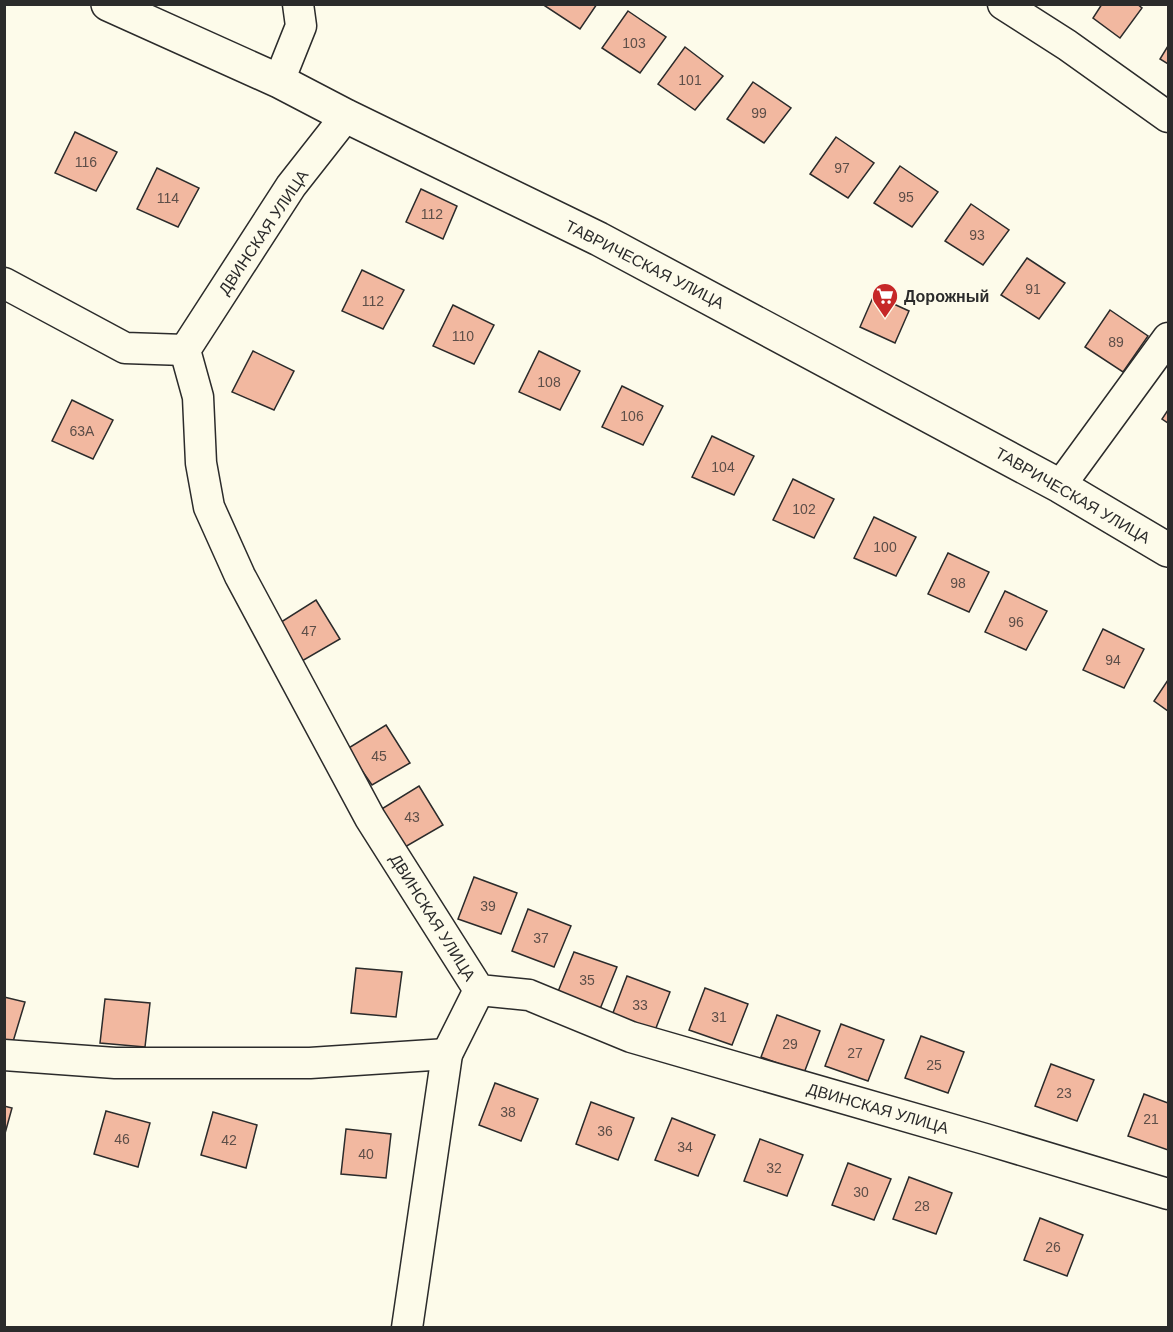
<svg xmlns="http://www.w3.org/2000/svg" width="1173" height="1332" viewBox="0 0 1173 1332" font-family="Helvetica,sans-serif">
<style>
.building{fill:#f2b8a0;stroke:#2b2b2b;stroke-width:1.5}
.lines{fill:none;stroke-linecap:round;stroke-linejoin:round}
.minor-casing{stroke:#2b2b2b;stroke-width:33}
.major-casing{stroke:#2b2b2b;stroke-width:36}
.minor{stroke:#fdfbea;stroke-width:30}
.major{stroke:#fdfbea;stroke-width:33}
.labels{text-anchor:middle;stroke-width:4.5;stroke-linejoin:round;paint-order:stroke}
.number-label{font-size:14px;fill:#5d4e48}
.street-label{font-size:16px;fill:#2b2b2b;stroke:#fdfbea}
.poi-label{font-size:16px;font-weight:bold;fill:#2b2b2b;stroke:#fdfbea;text-anchor:start}
</style>
<rect width="100%" height="100%" fill="#fdfbea"/>
<g class="building">
<path d="M 542,4 L 597,4 L 580,29 Z"/>
<path d="M 1102,4 L 1137,4 L 1142,8 L 1120,38 L 1093,18 Z"/>
<path d="M 628,11 L 666,37 L 640,73 L 602,48 Z"/>
<path d="M 1168,46 L 1168,64 L 1160,59 Z"/>
<path d="M 685,47 L 723,76 L 695,110 L 658,84 Z"/>
<path d="M 753,82 L 791,108 L 764,143 L 727,119 Z"/>
<path d="M 75,132 L 117,152 L 96,191 L 55,173 Z"/>
<path d="M 836,137 L 874,163 L 848,198 L 810,174 Z"/>
<path d="M 900,166 L 938,192 L 912,227 L 874,203 Z"/>
<path d="M 157,168 L 199,188 L 178,227 L 137,209 Z"/>
<path d="M 421,189 L 457,206 L 443,239 L 406,222 Z"/>
<path d="M 971,204 L 1009,230 L 983,265 L 945,241 Z"/>
<path d="M 1027,258 L 1065,283 L 1039,319 L 1001,295 Z"/>
<path d="M 362,270 L 404,290 L 383,329 L 342,311 Z"/>
<path d="M 874,295 L 909,311 L 895,343 L 860,327 Z"/>
<path d="M 453,305 L 494,325 L 474,364 L 433,346 Z"/>
<path d="M 1110,310 L 1148,336 L 1123,372 L 1085,347 Z"/>
<path d="M 253,351 L 294,371 L 274,410 L 232,392 Z"/>
<path d="M 539,351 L 580,371 L 560,410 L 519,392 Z"/>
<path d="M 622,386 L 663,406 L 643,445 L 602,427 Z"/>
<path d="M 72,400 L 113,420 L 93,459 L 52,441 Z"/>
<path d="M 1168,410 L 1168,423 L 1162,419 Z"/>
<path d="M 712,436 L 754,456 L 734,495 L 692,477 Z"/>
<path d="M 793,479 L 834,499 L 814,538 L 773,520 Z"/>
<path d="M 874,517 L 916,537 L 896,576 L 854,558 Z"/>
<path d="M 948,553 L 989,572 L 969,612 L 928,594 Z"/>
<path d="M 1005,591 L 1047,611 L 1026,650 L 985,632 Z"/>
<path d="M 316,600 L 340,639 L 302,661 L 278,624 Z"/>
<path d="M 1103,629 L 1144,649 L 1124,688 L 1083,670 Z"/>
<path d="M 1168,680 L 1168,711 L 1154,701 Z"/>
<path d="M 386,725 L 410,763 L 372,785 L 347,749 Z"/>
<path d="M 419,786 L 443,825 L 405,847 L 380,810 Z"/>
<path d="M 474,877 L 517,893 L 501,934 L 458,919 Z"/>
<path d="M 528,909 L 571,926 L 554,967 L 512,951 Z"/>
<path d="M 574,952 L 617,967 L 600,1009 L 557,994 Z"/>
<path d="M 356,968 L 402,972 L 396,1017 L 351,1013 Z"/>
<path d="M 627,976 L 670,992 L 654,1033 L 611,1018 Z"/>
<path d="M 705,988 L 748,1004 L 732,1045 L 689,1030 Z"/>
<path d="M 4,997 L 25,1002 L 12,1045 L 4,1043 Z"/>
<path d="M 105,999 L 150,1003 L 145,1047 L 100,1043 Z"/>
<path d="M 777,1015 L 820,1031 L 804,1073 L 761,1057 Z"/>
<path d="M 841,1024 L 884,1040 L 868,1081 L 825,1066 Z"/>
<path d="M 921,1036 L 964,1052 L 948,1093 L 905,1078 Z"/>
<path d="M 1051,1064 L 1094,1080 L 1077,1121 L 1035,1106 Z"/>
<path d="M 495,1083 L 538,1099 L 521,1141 L 479,1125 Z"/>
<path d="M 1144,1094 L 1168,1103 L 1168,1150 L 1128,1136 Z"/>
<path d="M 591,1102 L 634,1118 L 618,1160 L 576,1144 Z"/>
<path d="M 4,1106 L 12,1108 L 4,1137 Z"/>
<path d="M 106,1111 L 150,1123 L 138,1167 L 94,1154 Z"/>
<path d="M 213,1112 L 257,1125 L 246,1168 L 201,1155 Z"/>
<path d="M 672,1118 L 715,1135 L 698,1176 L 655,1160 Z"/>
<path d="M 346,1129 L 391,1134 L 386,1178 L 341,1174 Z"/>
<path d="M 760,1139 L 803,1155 L 787,1196 L 744,1181 Z"/>
<path d="M 848,1163 L 891,1179 L 874,1220 L 832,1205 Z"/>
<path d="M 909,1177 L 952,1193 L 936,1234 L 893,1219 Z"/>
<path d="M 1040,1218 L 1083,1235 L 1067,1276 L 1024,1260 Z"/>
</g>
<g class="lines">
<g class="minor-casing">
<g id="minor">
<path d="M 1003,4 L 1067,45 L 1168,117"/>
<path d="M 279,81 L 301,26 L 298,4"/>
<path d="M 346,116 L 291,186 L 185,350 L 198,397 L 201,463 L 209,507 L 240,576 L 370,818 L 479,990 L 529,995 L 631,1037 L 985,1139 L 1168,1194"/>
<path d="M 4,283 L 125,348 L 185,350"/>
<path d="M 1060,486 L 1168,338"/>
<path d="M 4,1055 L 115,1063 L 310,1063 L 447,1054"/>
<path d="M 407,1328 L 447,1054 L 479,990"/>
</g>
</g>
<g class="major-casing">
<path id="major" d="M 108,4 L 279,81 L 346,116 L 599,239 L 1060,486 L 1168,550"/>
</g>
<use href="#minor" class="minor"/>
<use href="#major" class="major"/>
</g>
<defs>
<g id="supermarket-pin" transform="scale(1.35)"><path d="M0 17L-7.5 6A9.5 9.5 0 1 1 7.5 6Z" fill="#c62828" stroke="#fdfbea"/><path d="M-6-5.5h2.5l.6 2H6L4.5 2H-2.5L-4.4-4H-6ZM-1.5 3.2a1.3 1.3 0 1 0 .1 0ZM3 3.2a1.3 1.3 0 1 0 .1 0Z" fill="#fff"/></g>
</defs>
<g fill-rule="evenodd">
<use href="#supermarket-pin" x="885" y="296"/>
</g>
<g class="labels">
<g class="number-label">
<text x="634" y="48">103</text>
<text x="690" y="85">101</text>
<text x="759" y="118">99</text>
<text x="86" y="167">116</text>
<text x="842" y="173">97</text>
<text x="906" y="202">95</text>
<text x="168" y="203">114</text>
<text x="432" y="219">112</text>
<text x="977" y="240">93</text>
<text x="1033" y="294">91</text>
<text x="373" y="306">112</text>
<text x="463" y="341">110</text>
<text x="1116" y="347">89</text>
<text x="549" y="387">108</text>
<text x="632" y="421">106</text>
<text x="82" y="436">63А</text>
<text x="723" y="472">104</text>
<text x="804" y="514">102</text>
<text x="885" y="552">100</text>
<text x="958" y="588">98</text>
<text x="1016" y="627">96</text>
<text x="309" y="636">47</text>
<text x="1113" y="665">94</text>
<text x="379" y="761">45</text>
<text x="412" y="822">43</text>
<text x="488" y="911">39</text>
<text x="541" y="943">37</text>
<text x="587" y="985">35</text>
<text x="640" y="1010">33</text>
<text x="719" y="1022">31</text>
<text x="790" y="1049">29</text>
<text x="855" y="1058">27</text>
<text x="934" y="1070">25</text>
<text x="1064" y="1098">23</text>
<text x="508" y="1117">38</text>
<text x="1151" y="1124">21</text>
<text x="605" y="1136">36</text>
<text x="122" y="1144">46</text>
<text x="229" y="1145">42</text>
<text x="685" y="1152">34</text>
<text x="366" y="1159">40</text>
<text x="774" y="1173">32</text>
<text x="861" y="1197">30</text>
<text x="922" y="1211">28</text>
<text x="1053" y="1252">26</text>
</g>
<g class="street-label">
<text transform="translate(263 232) rotate(-56)" y="6">ДВИНСКАЯ УЛИЦА</text>
<text transform="translate(645 264) rotate(27)" y="6">ТАВРИЧЕСКАЯ УЛИЦА</text>
<text transform="translate(1073 495) rotate(30)" y="6">ТАВРИЧЕСКАЯ УЛИЦА</text>
<text transform="translate(433 917) rotate(58)" y="6">ДВИНСКАЯ УЛИЦА</text>
<text transform="translate(878 1108) rotate(16)" y="6">ДВИНСКАЯ УЛИЦА</text>
</g>
<g class="poi-label">
<text x="904" y="302">Дорожный</text>
</g>
</g>
<rect width="1173" height="1332" fill="none" stroke="#2b2b2b" stroke-width="12"/>
</svg>
